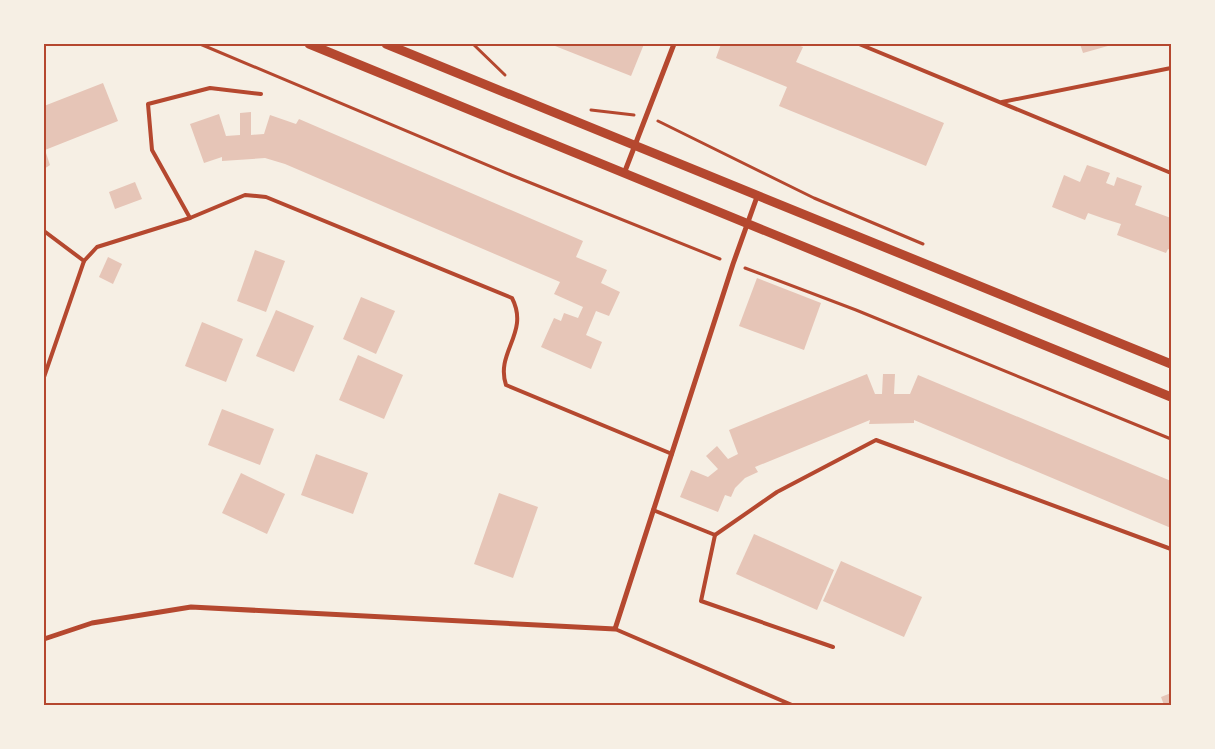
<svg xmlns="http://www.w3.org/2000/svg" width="1215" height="749" viewBox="0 0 1215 749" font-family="'PT Sans Narrow',sans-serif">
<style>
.building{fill:#e6c5b7}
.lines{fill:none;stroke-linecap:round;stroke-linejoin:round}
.path{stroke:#b5482f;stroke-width:3}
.service{stroke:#b5482f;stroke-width:4}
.minor{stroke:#b5482f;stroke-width:5}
.tertiary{stroke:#b5482f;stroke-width:9}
.neatline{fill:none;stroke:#b5482f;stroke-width:2}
</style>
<rect width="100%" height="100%" fill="#f6efe4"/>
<g class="building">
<path d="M 550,44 L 644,44 L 631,76 Z"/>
<path d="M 721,44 L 795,44 L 803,47 L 796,62 L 944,123 L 926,166 L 779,106 L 787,87 L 716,58 Z"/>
<path d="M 1080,44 L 1115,44 L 1083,53 Z"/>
<path d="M 103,83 L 118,121 L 45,150 L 50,165 L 44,169 L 44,106 Z"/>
<path d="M 251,112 L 251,135 L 264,134 L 270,115 L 296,124 L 299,119 L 583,241 L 576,257 L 607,270 L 601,283 L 620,292 L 609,316 L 596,311 L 586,335 L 602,342 L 591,369 L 541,347 L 554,318 L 561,321 L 564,313 L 578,318 L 583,307 L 554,294 L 560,282 L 285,164 L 265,158 L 222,161 L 222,157 L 204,163 L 190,124 L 219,114 L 226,136 L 240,135 L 240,113 Z"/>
<path d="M 1087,165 L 1110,173 L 1106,183 L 1114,186 L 1117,177 L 1142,186 L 1135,205 L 1171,218 L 1171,250 L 1168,249 L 1166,253 L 1117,235 L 1121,224 L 1105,219 L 1088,213 L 1085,220 L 1052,207 L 1064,175 L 1080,182 Z"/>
<path d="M 135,182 L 142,199 L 115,209 L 109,192 Z"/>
<path d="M 255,250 L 285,261 L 266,312 L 237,301 Z"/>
<path d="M 108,257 L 122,264 L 113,284 L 99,277 Z"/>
<path d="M 757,278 L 821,303 L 804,350 L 739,326 Z"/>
<path d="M 361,297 L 395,311 L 376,354 L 343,339 Z"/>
<path d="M 276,310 L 314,326 L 294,372 L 256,356 Z"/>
<path d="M 202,322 L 243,339 L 226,382 L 185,366 Z"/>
<path d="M 358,355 L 403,375 L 384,419 L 339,400 Z"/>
<path d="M 867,374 L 875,394 L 882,394 L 883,374 L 895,374 L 894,394 L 910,394 L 918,375 L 1171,481 L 1171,528 L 914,420 L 914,423 L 869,424 L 870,420 L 755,467 L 758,472 L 745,478 L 735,488 L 731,497 L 725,495 L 718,512 L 680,497 L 691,470 L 708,477 L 718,469 L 706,456 L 717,446 L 728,459 L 738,454 L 729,430 Z"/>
<path d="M 222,409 L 274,429 L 260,465 L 208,445 Z"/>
<path d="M 316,454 L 368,473 L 353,514 L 301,495 Z"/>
<path d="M 241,473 L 285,494 L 267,534 L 222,513 Z"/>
<path d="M 499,493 L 538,507 L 513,578 L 474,564 Z"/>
<path d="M 754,534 L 834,570 L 817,610 L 736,574 Z"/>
<path d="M 841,561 L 922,597 L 904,637 L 823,601 Z"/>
<path d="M 1171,693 L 1171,705 L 1164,705 L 1161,697 Z"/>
</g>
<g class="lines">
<g class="path">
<path d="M 200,44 L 511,175 L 720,259"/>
<path d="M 473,44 L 505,75"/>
<path d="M 591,110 L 634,115"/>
<path d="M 658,121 L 814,198 L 923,244"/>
<path d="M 745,268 L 856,310 L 1171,439"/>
</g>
<g class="service">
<path d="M 859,44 L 1171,173"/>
<path d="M 1002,102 L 1171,68"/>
<path d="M 190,218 L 152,150 L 148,104 L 210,88 L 261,94"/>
<path d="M 44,231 L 84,261"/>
<path d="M 44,377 L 84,261 L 97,247 L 190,218 L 245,195 L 266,197 L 512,298 C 530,333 495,352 506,385 L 672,454"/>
<path d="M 653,510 L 715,535 L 777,492 L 876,440 L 1171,549"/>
<path d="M 715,535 L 701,601 L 833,647"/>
<path d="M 615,629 L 792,705"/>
</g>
<g class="minor">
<path d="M 625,171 L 674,44"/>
<path d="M 44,639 L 92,623 L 191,607 L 615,629 L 733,264 L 758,194"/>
</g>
<g class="tertiary">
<path d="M 309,44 L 1171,397"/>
<path d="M 386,44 L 1171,364"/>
</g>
</g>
<rect width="1215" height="749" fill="none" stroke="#f6efe4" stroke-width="90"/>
<rect x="45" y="45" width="1125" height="659" class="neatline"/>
</svg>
